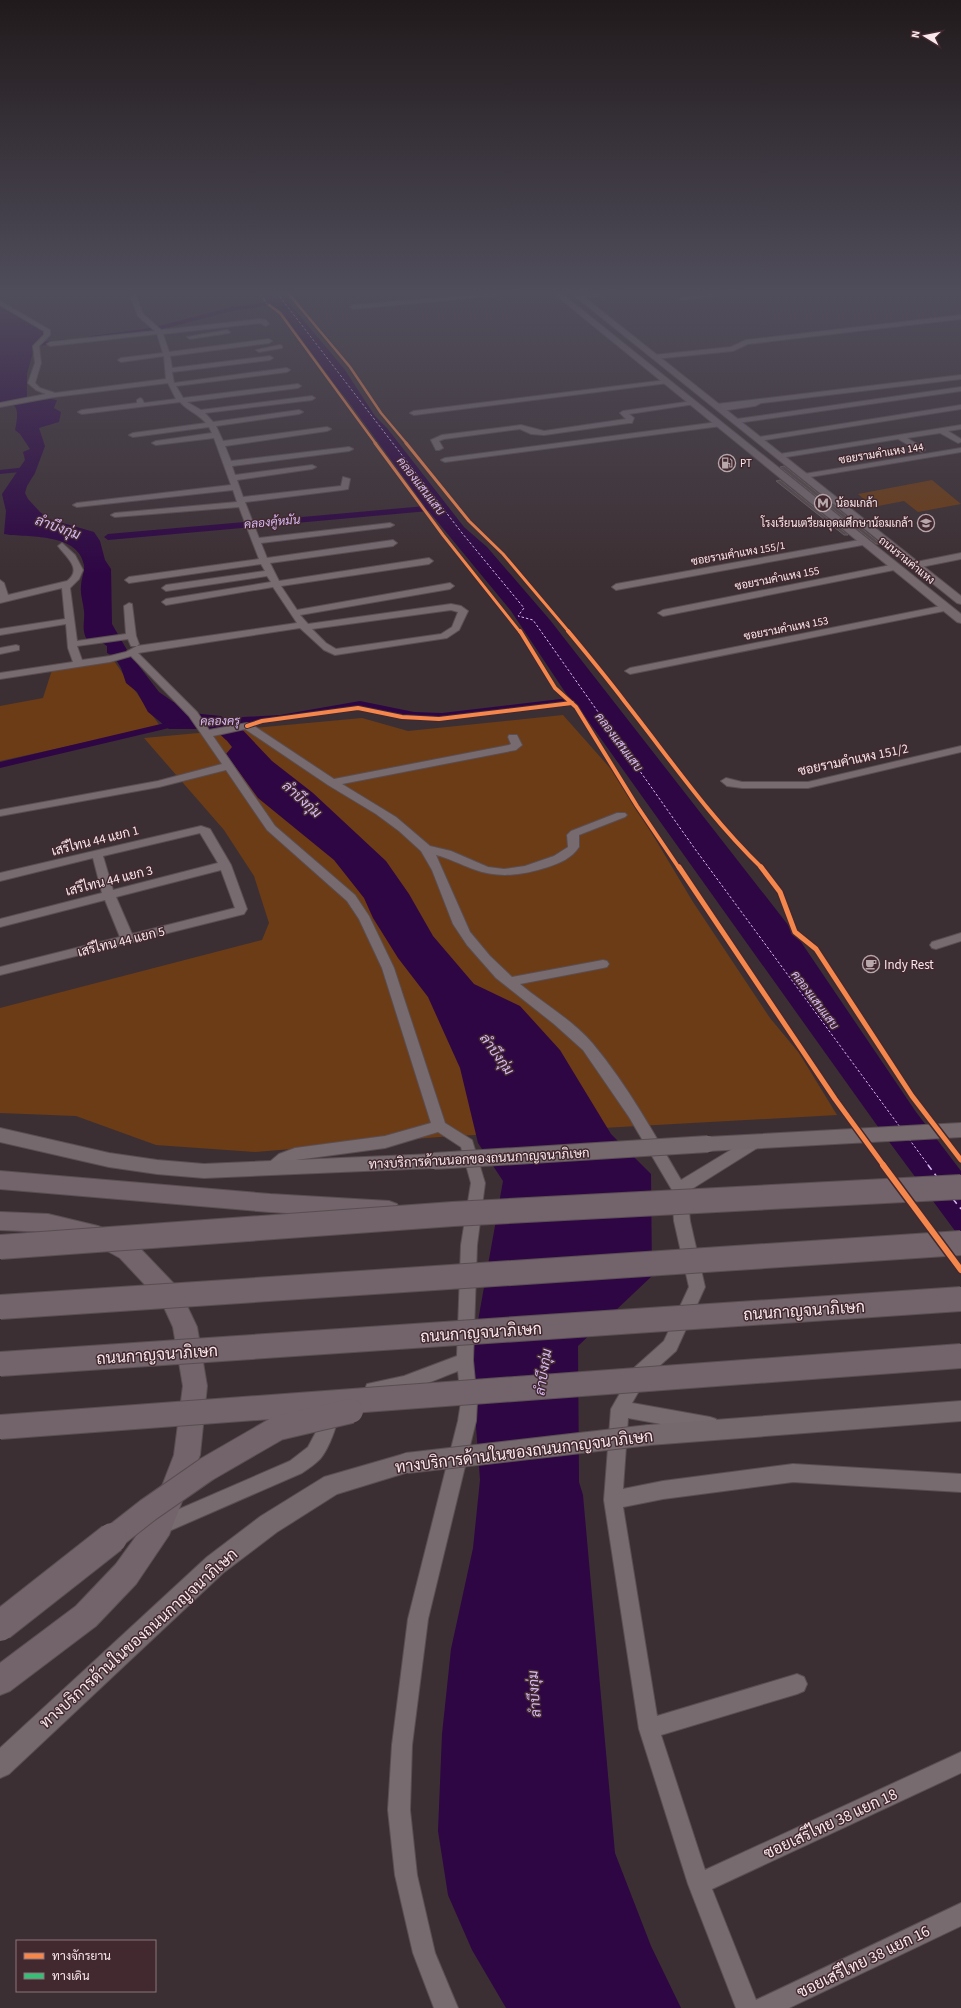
<svg xmlns="http://www.w3.org/2000/svg" width="961" height="2008" viewBox="0 0 961 2008" font-family="'Source Sans 3',Sarabun,sans-serif">
<style>
.green{fill:#6c3c16}
.water{fill:#2e0644}
.lines{fill:none;stroke-linecap:round;stroke-linejoin:round}
.canal{fill:#2e0644;fill-rule:evenodd}
.river{fill:#2e0644;fill-rule:evenodd}
.ferry-far1{stroke:#d8baf5;stroke-width:1;stroke-dasharray:2.5 2;stroke-linecap:butt}
.ferry{stroke:#d8baf5;stroke-width:1.5;stroke-dasharray:6 5;stroke-linecap:butt}
.building{fill:#564a4c;stroke:#6b5f60}
.minor-casing{stroke:#5a4e52;stroke-width:2}
.major-casing{stroke:#5a4e52;stroke-width:2}
.highway-casing{stroke:#5a4e52;stroke-width:2}
.minor{fill:#776b6f;fill-rule:evenodd}
.major{fill:#76696e;fill-rule:evenodd}
.highway{fill:#72646a;fill-rule:evenodd}
.major-bridge-far1-casing{stroke:#5a4e52;stroke-width:18;stroke-linecap:butt}
.major-bridge-casing{stroke:#5a4e52;stroke-width:22;stroke-linecap:butt}
.highway-bridge-far1-casing{stroke:#5a4e52;stroke-width:26;stroke-linecap:butt}
.highway-bridge-casing{stroke:#5a4e52;stroke-width:32;stroke-linecap:butt}
.major-bridge-far1{stroke:#76696e;stroke-width:16}
.major-bridge{stroke:#76696e;stroke-width:20}
.highway-bridge-far1{stroke:#72646a;stroke-width:24}
.highway-bridge{stroke:#72646a;stroke-width:30}
.quiet{stroke:#3abd76;stroke-width:2;stroke-dasharray:4 2;stroke-linecap:butt}
.cycleway-far4-casing{stroke:#422930;stroke-width:4}
.cycleway-far3-casing{stroke:#422930;stroke-width:4.5}
.cycleway-far2-casing{stroke:#422930;stroke-width:6}
.cycleway-far1-casing{stroke:#422930;stroke-width:8}
.cycleway-casing{stroke:#422930;stroke-width:9}
.cycleway-far4{stroke:#f5874c;stroke-width:2.5}
.cycleway-far3{stroke:#f5874c;stroke-width:3}
.cycleway-far2{stroke:#f5874c;stroke-width:4}
.cycleway-far1{stroke:#f5874c;stroke-width:5}
.cycleway{stroke:#f5874c;stroke-width:6}
.labels{text-anchor:middle;stroke-width:3;stroke-linejoin:round;paint-order:stroke}
.far-street-label{font-size:11px;fill:#f9e8ec;stroke:#422930}
.far-poi-label{font-size:11px;fill:#f9e8ec;stroke:#422930;text-anchor:start}
.far-water-label{font-size:12px;font-style:italic;fill:#d8baf5;stroke:#422930}
.street-label{font-size:13px;fill:#f9e8ec;stroke:#422930}
.poi-label{font-size:13px;fill:#f9e8ec;stroke:#422930;text-anchor:start}
.water-label{font-size:14px;font-style:italic;fill:#d8baf5;stroke:#422930}
.near-street-label{font-size:16px;fill:#f9e8ec;stroke:#422930}
</style>
<rect width="100%" height="100%" fill="#3c2f33"/>
<g class="green">
<path d="M 932,480 L 961,504 L 918,512 L 904,501 L 873,507 L 858,494 Z"/>
<path d="M 114,661 L 160,726 L 0,761 L 0,706 L 43,698 L 52,670 Z"/>
<path d="M 563,715 L 618,777 L 693,902 L 770,1018 L 799,1053 L 837,1115 L 439,1137 L 255,1152 L 156,1145 L 76,1116 L 0,1113 L 0,1008 L 262,940 L 269,923 L 254,876 L 224,830 L 144,738 L 362,718 L 408,731 Z"/>
</g>
<path class="water" d="M 262,293 L 281,293 L 345,370 L 375,416 L 387,428 L 464,527 L 487,547 L 550,620 L 799,939 L 916,1112 L 961,1171 L 961,1239 L 876,1124 L 574,701 L 445,717 L 406,715 L 361,707 L 238,725 L 272,761 L 313,793 L 386,861 L 409,894 L 433,936 L 474,984 L 520,1006 L 560,1050 L 611,1134 L 651,1174 L 652,1276 L 578,1346 L 579,1482 L 583,1495 L 615,1853 L 651,1946 L 681,2008 L 506,2008 L 472,1950 L 448,1895 L 438,1831 L 442,1734 L 451,1649 L 473,1548 L 480,1480 L 471,1360 L 503,1181 L 478,1143 L 460,1068 L 428,997 L 398,958 L 373,918 L 364,898 L 334,860 L 258,798 L 226,754 L 232,747 L 219,731 L 198,729 L 169,729 L 148,712 L 137,692 L 126,683 L 121,668 L 114,656 L 107,653 L 107,646 L 98,640 L 87,640 C 81,629 85,623 84,611 C 83,602 80,594 81,586 C 81,579 85,572 84,565 C 78,532 27,538 4,534 L 6,511 L 2,494 L 25,460 L 23,452 L 30,449 L 20,434 L 15,430 C 18,415 21,400 0,404 L 0,305 L 47,334 L 34,348 L 27,374 L 27,397 L 40,400 L 51,399 L 57,400 L 54,408 L 61,412 L 59,422 L 39,428 L 45,446 L 35,473 L 27,486 L 25,493 L 28,499 L 40,512 L 49,519 L 94,532 L 100,541 L 105,560 L 111,569 L 112,624 L 127,650 L 126,653 L 135,655 L 139,666 L 159,692 L 182,708 L 192,720 L 280,715 L 360,701 L 414,712 L 442,713 L 569,698 L 511,611 L 427,509 L 348,401 L 322,369 L 320,364 L 277,310 L 271,307 Z"/>
<g class="lines">
<g class="canal">
<path d="M 283,300 L 285,301 L 285,303 L 232,311 L 151,332 L 91,340 L 88,338 L 91,336 L 151,328 L 232,307 Z"/>
<path d="M 66,339 L 69,341 L 68,342 L 23,348 L 20,346 L 23,344 Z"/>
<path d="M 27,467 L 31,469 L 30,471 L 0,474 L 0,470 Z"/>
<path d="M 437,505 L 440,506 L 440,510 L 108,540 L 104,537 L 108,534 Z"/>
<path d="M 182,719 L 187,722 L 186,724 L 0,768 L 0,762 Z"/>
</g>
<path class="river" d="M 173,702 L 179,703 L 192,713 L 221,716 L 241,736 L 238,740 L 232,741 L 226,740 L 210,725 L 181,722 L 164,707 L 167,703 Z"/>
<g class="ferry-far1">
<path d="M 277,293 L 462,533 L 524,608 L 518,616 L 533,620 L 695,849 L 900,1127"/>
<path d="M 909,1139 L 929,1166"/>
</g>
<g class="ferry">
<path d="M 928,1165 L 937,1177"/>
<path d="M 953,1199 L 961,1209"/>
</g>
</g>
<g class="building">
<path d="M 784,466 L 881,544 L 876,544 L 780,467 Z"/>
<path d="M 780,480 L 848,535 L 844,535 L 776,481 Z"/>
</g>
<g class="lines">
<g class="minor-casing">
<g id="minor">
<path d="M 129,293 L 135,293 L 143,314 L 161,330 L 260,319 L 266,320 L 269,324 L 266,326 L 260,323 L 163,334 L 169,352 L 269,339 L 272,341 L 269,343 L 170,356 L 172,368 L 270,356 L 273,358 L 270,360 L 172,372 L 174,383 L 287,368 L 290,370 L 287,372 L 176,386 L 183,398 L 298,384 L 301,386 L 298,388 L 187,402 L 201,410 L 312,396 L 315,398 L 312,400 L 205,413 L 213,422 L 299,410 L 303,412 L 299,414 L 216,426 L 223,441 L 327,427 L 331,429 L 327,431 L 225,446 L 231,461 L 349,447 L 353,449 L 349,451 L 232,466 L 235,475 L 312,465 L 316,467 L 312,469 L 237,480 L 243,497 L 341,486 L 343,477 L 350,479 L 348,489 L 342,490 L 245,502 L 259,538 L 390,523 L 394,525 L 390,527 L 261,543 L 267,558 L 393,540 L 397,543 L 393,546 L 270,563 L 279,581 L 429,558 L 433,561 L 429,564 L 281,586 L 297,610 L 450,583 L 454,586 L 450,589 L 300,615 L 308,624 L 451,604 L 461,606 L 468,611 L 459,630 L 447,638 L 335,655 L 324,650 L 300,628 L 138,653 L 197,712 L 209,730 L 247,723 L 251,724 L 334,779 L 509,745 L 511,744 L 508,737 L 509,735 L 517,735 L 522,745 L 516,750 L 342,784 L 396,817 L 430,846 L 451,851 L 488,867 L 504,869 L 525,866 L 554,856 L 568,847 L 567,835 L 571,831 L 617,813 L 625,813 L 627,815 L 625,817 L 579,835 L 579,847 C 572,858 560,863 548,867 C 523,875 499,879 473,869 C 461,865 449,858 436,855 L 470,932 L 490,956 L 512,977 L 603,960 L 607,961 L 609,964 L 607,967 L 603,968 L 520,984 C 544,1004 574,1021 593,1044 C 628,1086 654,1134 681,1180 L 752,1137 L 757,1135 L 762,1137 L 764,1141 L 762,1145 L 687,1192 L 690,1221 L 705,1287 L 676,1351 L 647,1377 L 632,1403 L 710,1417 L 716,1419 L 719,1425 L 716,1431 L 710,1433 L 628,1418 L 623,1489 L 663,1481 L 793,1464 L 961,1474 L 961,1492 L 793,1482 L 663,1499 L 623,1507 L 657,1716 L 797,1674 L 804,1677 L 807,1684 L 804,1691 L 797,1694 L 661,1735 L 705,1870 L 961,1752 L 961,1773 L 712,1889 L 756,2000 L 961,1903 L 961,1926 L 789,2008 L 736,2008 L 688,1884 L 639,1729 L 604,1500 L 611,1409 L 635,1367 L 664,1341 L 689,1287 L 674,1221 L 672,1190 L 629,1117 L 583,1050 L 554,1024 L 496,978 L 467,945 L 453,924 L 432,870 L 421,851 L 399,831 L 376,814 L 328,785 L 245,729 L 213,736 L 275,826 L 355,895 L 369,916 L 394,968 L 445,1123 L 472,1140 L 485,1183 L 477,1245 L 473,1360 L 477,1402 L 476,1421 L 428,1619 L 412,1745 L 410,1810 L 417,1875 L 435,1953 L 458,2008 L 434,2008 L 413,1953 L 395,1875 L 388,1810 L 392,1745 L 408,1619 L 458,1421 L 461,1402 L 458,1371 C 437,1379 388,1402 367,1394 L 365,1389 L 367,1384 L 404,1376 L 457,1356 L 461,1245 L 471,1183 L 461,1147 L 438,1132 L 385,1148 L 296,1160 C 285,1164 278,1177 266,1173 L 264,1169 L 266,1165 L 279,1154 L 295,1148 L 385,1136 L 431,1123 L 382,968 L 359,919 L 347,901 L 267,830 L 226,770 L 159,787 L 0,816 L 0,810 L 158,781 L 222,764 L 189,716 L 131,656 L 110,662 L 0,679 L 0,673 L 73,662 L 68,648 L 66,624 L 0,635 L 0,629 L 65,619 L 62,588 L 0,603 L 0,580 L 4,583 L 8,595 L 67,581 C 83,569 66,557 58,546 L 62,543 L 75,555 L 83,570 L 79,579 L 70,588 L 77,641 L 126,634 L 124,606 L 129,603 L 132,604 L 136,636 L 139,644 L 137,646 L 131,646 L 128,639 L 77,646 L 82,660 L 110,656 L 126,652 L 137,646 L 297,623 L 273,587 L 166,605 L 162,602 L 166,599 L 271,582 L 267,576 L 166,591 L 162,588 L 166,585 L 265,571 L 261,564 L 129,583 L 125,580 L 129,577 L 259,559 L 239,507 L 115,517 L 111,515 L 115,513 L 237,502 L 233,490 L 77,507 L 73,505 L 77,503 L 231,485 L 214,438 L 156,445 L 152,443 L 156,441 L 212,433 L 209,427 L 133,437 L 129,435 L 133,433 L 206,423 C 197,413 188,411 180,402 L 82,414 L 78,412 L 82,410 L 137,403 L 137,400 L 140,398 L 142,399 L 144,403 L 176,399 L 168,383 L 54,397 L 0,407 L 0,403 L 46,394 L 36,390 L 28,383 L 35,363 L 33,346 L 44,335 L 44,331 L 0,305 L 0,301 L 50,330 L 50,335 L 39,346 L 41,363 L 35,383 L 40,388 L 55,393 L 166,379 L 164,356 L 121,362 L 118,360 L 121,358 L 163,353 L 157,334 L 50,346 L 47,344 L 50,342 L 155,331 L 138,316 ZM 451,610 L 458,612 L 452,627 L 441,634 L 336,649 L 326,643 L 312,629 Z"/>
<path d="M 497,293 L 523,293 L 353,309 L 350,307 L 353,305 Z"/>
<path d="M 599,293 L 620,293 L 579,299 L 576,297 Z"/>
<path d="M 716,293 L 741,293 L 681,300 L 678,298 Z"/>
<path d="M 961,315 L 961,319 L 748,344 L 733,351 L 654,359 L 651,357 L 654,355 L 731,347 L 746,340 Z"/>
<path d="M 227,330 L 230,332 L 229,333 L 190,339 L 187,337 Z"/>
<path d="M 280,345 L 282,346 L 282,348 L 259,352 L 256,350 Z"/>
<path d="M 961,375 L 961,379 L 761,403 L 755,406 L 721,411 L 714,406 L 717,404 Z"/>
<path d="M 666,380 L 669,382 L 668,383 L 414,415 L 410,413 L 414,411 Z"/>
<path d="M 961,387 L 961,391 L 737,423 L 733,421 L 737,419 Z"/>
<path d="M 693,401 L 695,402 L 695,404 L 629,414 L 634,418 L 632,423 L 629,423 L 544,435 L 531,434 L 520,429 L 444,439 L 439,441 L 443,448 L 439,450 L 436,450 L 431,440 L 442,435 L 521,425 L 544,431 L 626,419 L 620,413 L 623,411 Z"/>
<path d="M 961,405 L 961,409 L 759,441 L 755,439 L 759,437 Z"/>
<path d="M 718,422 L 722,424 L 721,426 L 445,462 L 441,460 L 445,458 Z"/>
<path d="M 961,425 L 961,429 L 948,431 L 961,439 L 961,442 L 958,443 L 940,433 L 907,438 L 924,448 L 925,450 L 921,452 L 898,439 L 780,458 L 776,456 L 780,454 Z"/>
<path d="M 961,448 L 961,452 L 804,478 L 800,476 L 804,474 Z"/>
<path d="M 865,539 L 868,540 L 868,544 L 616,590 L 612,587 L 616,584 Z"/>
<path d="M 961,553 L 961,559 L 916,568 L 912,565 L 916,562 Z"/>
<path d="M 896,564 L 900,567 L 899,569 L 663,616 L 658,613 L 663,610 Z"/>
<path d="M 946,605 L 949,606 L 949,610 L 630,674 L 625,671 L 630,668 Z"/>
<path d="M 16,645 L 19,646 L 19,650 L 0,654 L 0,648 Z"/>
<path d="M 961,746 L 961,752 L 808,788 L 742,788 L 727,786 L 721,781 L 726,778 L 742,782 L 808,782 Z"/>
<path d="M 201,826 L 210,829 L 231,865 L 247,909 L 244,914 L 0,975 L 0,967 L 120,937 L 105,900 L 0,927 L 0,919 L 102,893 L 93,858 L 0,881 L 0,873 ZM 200,833 L 218,863 L 113,890 L 103,856 ZM 221,870 L 235,908 L 132,934 L 116,897 Z"/>
<path d="M 961,933 L 961,941 L 936,949 L 932,948 L 930,945 L 932,942 Z"/>
<path d="M 331,1404 L 337,1406 C 342,1418 328,1450 320,1459 C 315,1464 308,1469 302,1473 L 160,1535 L 154,1532 L 151,1526 L 154,1520 L 290,1461 L 308,1447 L 317,1430 L 325,1406 Z"/>
</g>
</g>
<g class="major-casing">
<g id="major">
<path d="M 553,293 L 561,293 L 961,614 L 961,623 L 957,622 Z"/>
<path d="M 571,293 L 579,293 L 961,596 L 961,604 L 957,603 Z"/>
<path d="M 961,1123 L 961,1137 L 708,1151 L 702,1149 L 699,1144 L 702,1139 L 708,1137 Z"/>
<path d="M 0,1128 L 109,1153 L 157,1160 L 204,1164 L 434,1154 L 440,1156 L 443,1161 L 440,1166 L 434,1168 L 204,1178 L 157,1174 L 109,1167 L 0,1142 Z"/>
<path d="M 961,1401 L 961,1421 L 649,1445 L 641,1442 L 638,1435 L 641,1428 L 649,1425 Z"/>
<path d="M 407,1453 L 415,1456 L 418,1463 L 415,1470 L 337,1494 L 277,1532 L 223,1573 L 9,1774 L 0,1778 L 0,1748 L 207,1557 L 261,1516 L 324,1477 Z"/>
</g>
</g>
<g class="highway-casing">
<g id="highway">
<path d="M 0,1171 L 270,1194 L 389,1201 L 397,1204 L 400,1210 L 397,1216 L 389,1219 L 270,1212 L 0,1189 Z"/>
<path d="M 0,1212 L 48,1214 L 98,1226 L 136,1244 L 179,1289 L 197,1327 L 207,1386 L 200,1455 L 169,1535 L 136,1584 L 96,1626 L 10,1691 L 0,1695 L 0,1663 L 76,1606 L 116,1564 L 150,1517 L 174,1455 L 183,1386 L 173,1327 L 162,1303 L 120,1258 L 93,1243 L 48,1232 L 0,1230 Z"/>
</g>
</g>
<use href="#minor" class="minor"/>
<use href="#major" class="major"/>
<use href="#highway" class="highway"/>
<g class="major-bridge-far1-casing">
<path id="major-bridge-far1" d="M 434,1161 L 708,1144"/>
</g>
<g class="major-bridge-casing">
<path id="major-bridge" d="M 407,1463 L 649,1435"/>
</g>
<g class="highway-bridge-far1-casing">
<g id="highway-bridge-far1">
<path d="M 0,1247 L 453,1214 L 961,1187"/>
<path d="M 0,1307 L 961,1243"/>
<path d="M 0,1364 L 961,1299"/>
<path d="M 0,1427 L 961,1356"/>
<path d="M 111,1539 L 148,1510 L 207,1469 L 278,1428 L 351,1411"/>
</g>
</g>
<g class="highway-bridge-casing">
<path id="highway-bridge" d="M 0,1626 L 112,1538"/>
</g>
<use href="#major-bridge-far1" class="major-bridge-far1"/>
<use href="#major-bridge" class="major-bridge"/>
<use href="#highway-bridge-far1" class="highway-bridge-far1"/>
<use href="#highway-bridge" class="highway-bridge"/>
<path class="quiet" d="M 260,293 L 267,304"/>
<g class="cycleway-far4-casing">
<g id="cycleway-far4">
<path d="M 288,293 L 350,367 L 381,413 L 407,444"/>
<path d="M 269,305 L 280,313 L 376,444"/>
</g>
</g>
<g class="cycleway-far3-casing">
<g id="cycleway-far3">
<path d="M 375,443 L 443,535 L 520,632"/>
<path d="M 406,443 L 469,521 L 503,554 L 569,632"/>
</g>
</g>
<g class="cycleway-far2-casing">
<g id="cycleway-far2">
<path d="M 520,631 L 555,688 L 576,707 L 637,806 L 679,868"/>
<path d="M 568,631 C 587,654 607,678 625,702 C 670,759 710,818 762,868"/>
<path d="M 247,726 L 262,721 L 358,708 L 402,717 L 439,719 L 572,703"/>
</g>
</g>
<g class="cycleway-far1-casing">
<g id="cycleway-far1">
<path d="M 679,867 L 835,1099 L 884,1166"/>
<path d="M 761,867 L 780,892 L 795,932 L 816,949 L 912,1096 L 961,1160"/>
</g>
</g>
<g class="cycleway-casing">
<path id="cycleway" d="M 883,1165 L 961,1270"/>
</g>
<use href="#cycleway-far4" class="cycleway-far4"/>
<use href="#cycleway-far3" class="cycleway-far3"/>
<use href="#cycleway-far2" class="cycleway-far2"/>
<use href="#cycleway-far1" class="cycleway-far1"/>
<use href="#cycleway" class="cycleway"/>
</g>
<linearGradient id="sky" x2="0" y2="1"><stop stop-color="#211a1c"/><stop offset="0.51" stop-color="#504d5b"/><stop offset="1" stop-color="#504d5b" stop-opacity="0"/></linearGradient>
<rect width="961" height="574" fill="url(#sky)"/>
<defs>
<g id="fuel-ring" transform="scale(0.9)"><circle r="9.5" fill="#422930" stroke="#b7a7ab" stroke-width="1.5"/><path d="M-5.5-6h7V0h2V4h1.3V-2.5L3-4.5l.8-.8L6-3V5H2.5V1h-1V6h-7ZM-4.2-4.7v3.2H.2V-4.7Z" fill="#b7a7ab"/></g>
<g id="metro-ring" transform="scale(0.9)"><circle r="9.5" fill="#422930" stroke="#b7a7ab" stroke-width="1.5"/><path d="M-5.5 5V-5H-3L0 0L3-5H5.5V5H3V-.5L0 4L-3-.5V5Z" fill="#b7a7ab"/></g>
<g id="school-ring" transform="scale(0.9)"><circle r="9.5" fill="#422930" stroke="#b7a7ab" stroke-width="1.5"/><path d="M0-5L7-2L0 1L-7-2ZM-4 1L0 2.5L4 1V4Q0 6-4 4Z" fill="#b7a7ab"/></g>
<g id="cafe-ring" transform="scale(0.9)"><circle r="9.5" fill="#422930" stroke="#b7a7ab" stroke-width="1.5"/><path d="M-5.5-4.5H6V0H3Q3 3.5 0 3.5H-2.5Q-5.5 3.5-5.5 0ZM3-3.2v2h1.7v-2ZM-6 4.5H4V6H-6Z" fill="#b7a7ab"/></g>
</defs>
<g fill-rule="evenodd">
<use href="#fuel-ring" x="727" y="463"/>
<use href="#metro-ring" x="823" y="503"/>
<use href="#school-ring" x="926" y="523"/>
<use href="#cafe-ring" x="871" y="964"/>
</g>
<g class="labels">
<g class="far-street-label">
<text transform="translate(881 453) rotate(-9)" y="4">ซอยรามคำแหง 144</text>
<text transform="translate(738 553) rotate(-10)" y="4">ซอยรามคำแหง 155/1</text>
<text transform="translate(907 560) rotate(39)" y="4">ถนนรามคำแหง</text>
<text transform="translate(777 578) rotate(-11)" y="4">ซอยรามคำแหง 155</text>
<text transform="translate(786 628) rotate(-11)" y="4">ซอยรามคำแหง 153</text>
</g>
<g class="far-poi-label">
<text x="740" y="467">PT</text>
<text x="836" y="507">น้อมเกล้า</text>
<text x="913" y="527" text-anchor="end">โรงเรียนเตรียมอุดมศึกษาน้อมเกล้า</text>
</g>
<g class="far-water-label">
<text transform="translate(421 486) rotate(52)" y="4">คลองแสนแสบ</text>
<text transform="translate(272 522) rotate(-5)" y="4">คลองคู้หมัน</text>
<text transform="translate(220 721) rotate(-1)" y="4">คลองครุ</text>
<text transform="translate(619 742) rotate(53)" y="4">คลองแสนแสบ</text>
<text transform="translate(815 1000) rotate(53)" y="4">คลองแสนแสบ</text>
</g>
<g class="street-label">
<text transform="translate(853 759) rotate(-12)" y="5">ซอยรามคำแหง 151/2</text>
<text transform="translate(95 840) rotate(-14)" y="5">เสรีไทน 44 แยก 1</text>
<text transform="translate(109 880) rotate(-14)" y="5">เสรีไทน 44 แยก 3</text>
<text transform="translate(121 941) rotate(-14)" y="5">เสรีไทน 44 แยก 5</text>
<text transform="translate(479 1158) rotate(-3)" y="5">ทางบริการด้านนอกของถนนกาญจนาภิเษก</text>
</g>
<g class="poi-label">
<text x="884" y="969">Indy Rest</text>
</g>
<g class="water-label">
<text transform="translate(58 527) rotate(20)" y="5">ลำบึงกุ่ม</text>
<text transform="translate(302 799) rotate(42)" y="5">ลำบึงกุ่ม</text>
<text transform="translate(497 1054) rotate(54)" y="5">ลำบึงกุ่ม</text>
<text transform="translate(543 1372) rotate(-81)" y="5">ลำบึงกุ่ม</text>
<text transform="translate(534 1694) rotate(-94)" y="5">ลำบึงกุ่ม</text>
</g>
<g class="near-street-label">
<text transform="translate(804 1310) rotate(-4)" y="6">ถนนกาญจนาภิเษก</text>
<text transform="translate(481 1332) rotate(-4)" y="6">ถนนกาญจนาภิเษก</text>
<text transform="translate(157 1354) rotate(-4)" y="6">ถนนกาญจนาภิเษก</text>
<text transform="translate(524 1451) rotate(-7)" y="6">ทางบริการด้านในของถนนกาญจนาภิเษก</text>
<text transform="translate(138 1638) rotate(-42)" y="6">ทางบริการด้านในของถนนกาญจนาภิเษก</text>
<text transform="translate(830 1823) rotate(-25)" y="6">ซอยเสรีไทย 38 แยก 18</text>
<text transform="translate(863 1961) rotate(-26)" y="6">ซอยเสรีไทย 38 แยก 16</text>
</g>
</g>
<rect x="16" y="1940" width="140" height="52" fill="#422930" stroke="#8b757b"/>
<rect x="24" y="1953" width="20" height="6" fill="#f5874c" stroke="#8b757b"/>
<text x="52" y="1960" font-size="12" fill="#f9e8ec">ทางจักรยาน</text>
<rect x="24" y="1973" width="20" height="6" fill="#3abd76" stroke="#8b757b"/>
<text x="52" y="1980" font-size="12" fill="#f9e8ec">ทางเดิน</text>
<g transform="translate(925 36) rotate(280)" stroke="#422930" stroke-width="3" paint-order="stroke">
<path d="M0-3L7 15L0 10L-7 15Z" fill="#f9e8ec"/>
<text y="-6" font-size="11" font-weight="bold" text-anchor="middle" fill="#f9e8ec">N</text>
</g>
</svg>
